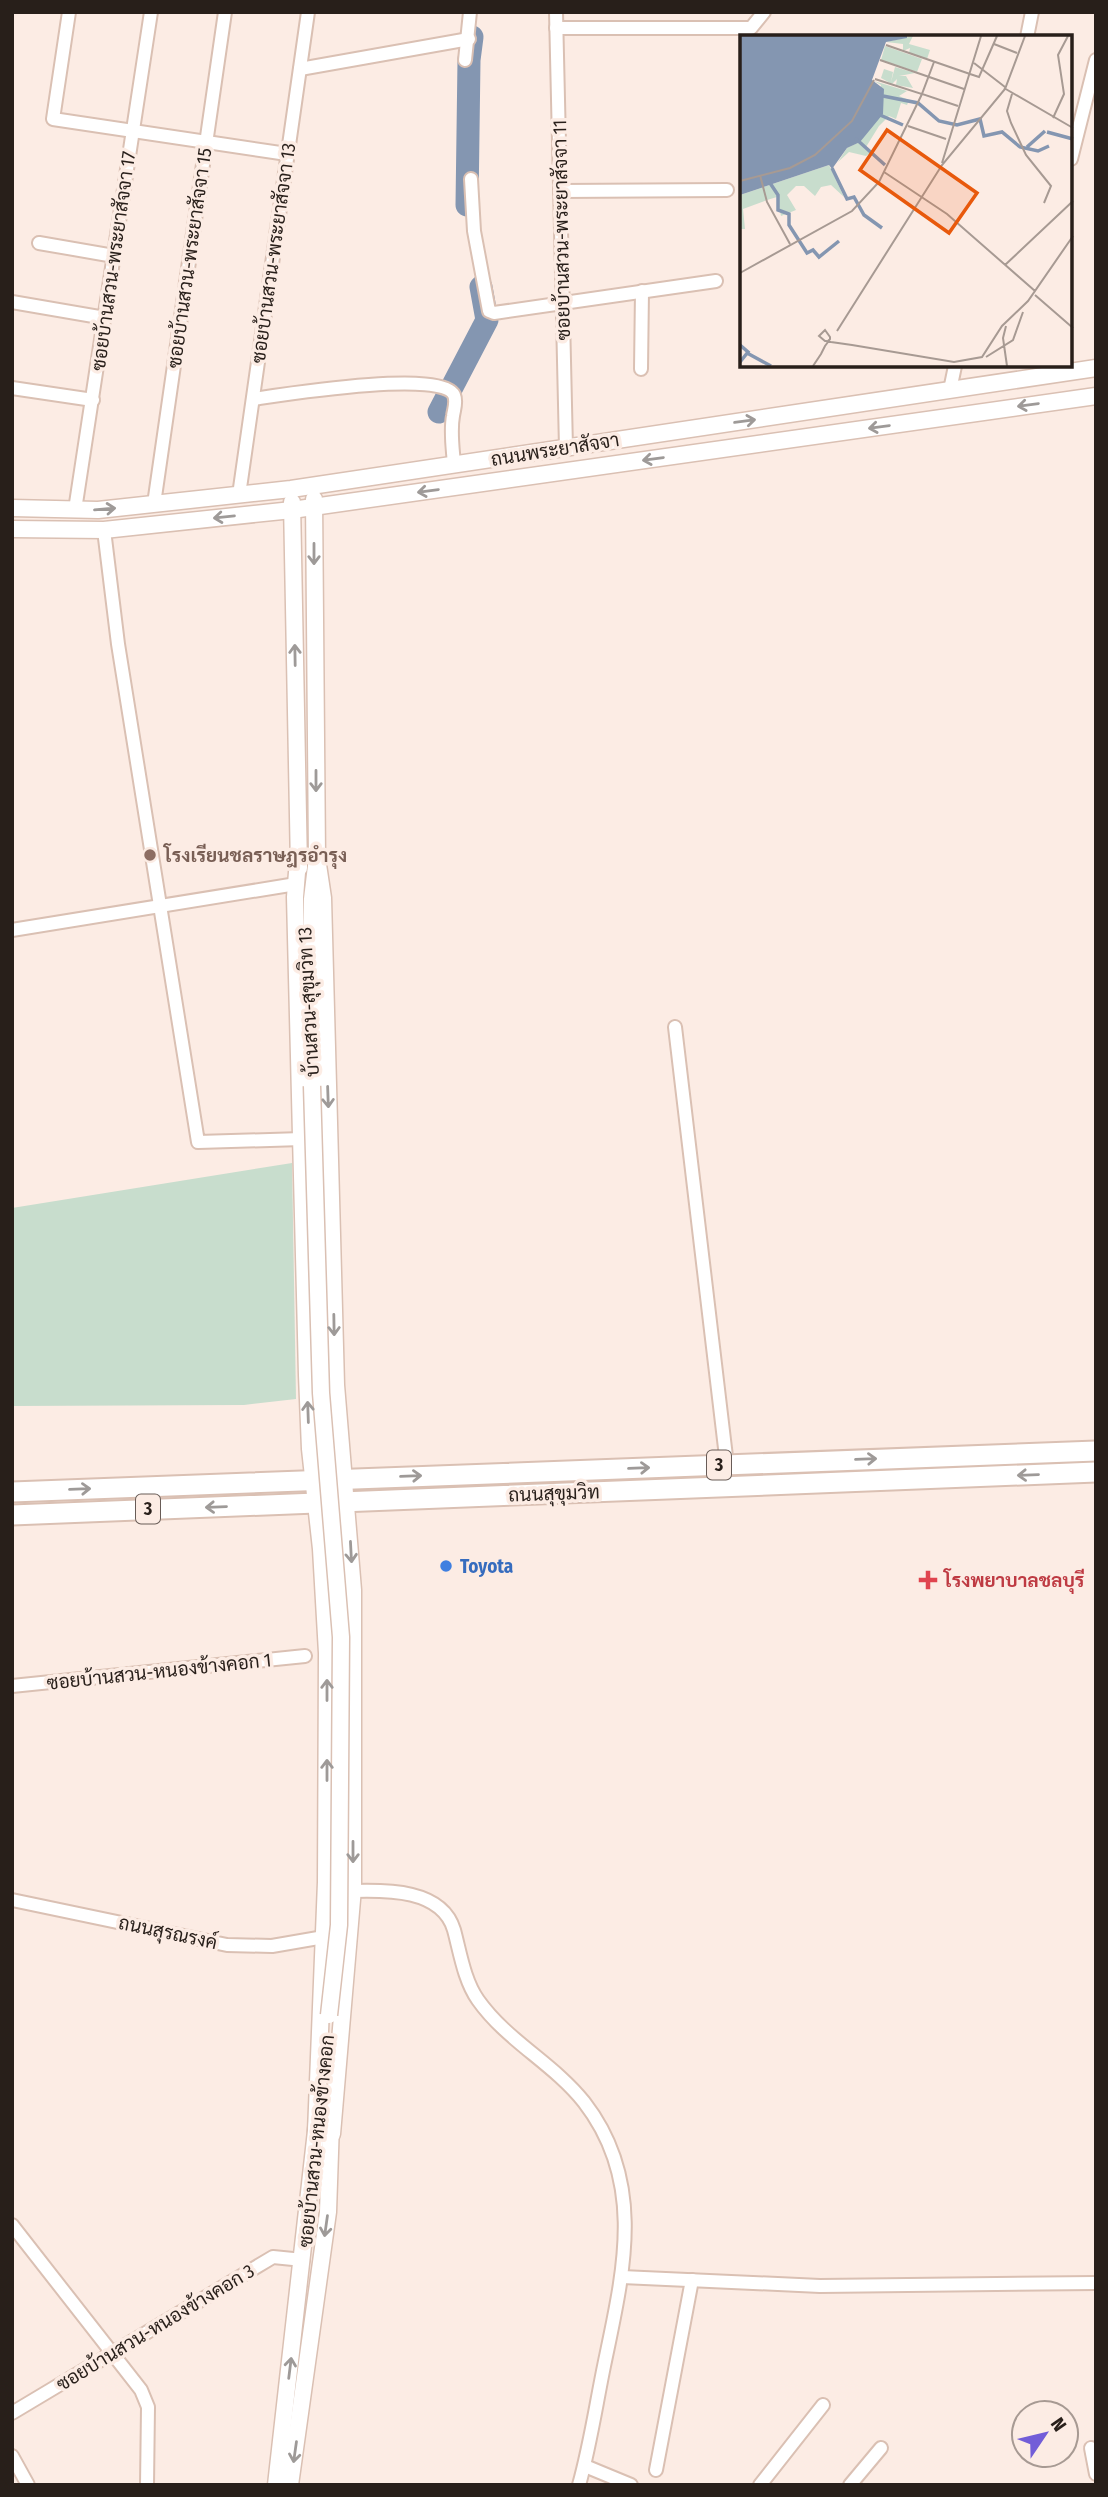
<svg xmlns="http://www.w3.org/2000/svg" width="1108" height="2497" viewBox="0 0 1108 2497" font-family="'Fira Sans Condensed',Sarabun,sans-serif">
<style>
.green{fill:#c8ddcd}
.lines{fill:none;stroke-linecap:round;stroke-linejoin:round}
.river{stroke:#8496b1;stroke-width:23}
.street-casing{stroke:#dac0b3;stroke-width:16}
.secondary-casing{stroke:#dac0b3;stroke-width:19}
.primary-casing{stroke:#dac0b3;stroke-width:23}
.street{stroke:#fff;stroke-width:12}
.secondary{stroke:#fff;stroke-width:16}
.primary{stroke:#fff;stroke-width:19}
.secondary-bridge-casing{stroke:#dac0b3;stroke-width:19;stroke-linecap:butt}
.secondary-bridge{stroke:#fff;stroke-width:16}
.oneway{stroke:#9e9a98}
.education-dot{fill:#8d6e63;stroke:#fcece4;stroke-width:2.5}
.shop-dot{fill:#3f7fe0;stroke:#fcece4;stroke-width:2.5}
.health-dot{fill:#e0444e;stroke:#fcece4;stroke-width:2.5}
.labels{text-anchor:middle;stroke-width:7;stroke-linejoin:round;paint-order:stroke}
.shield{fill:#fcece4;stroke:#685c57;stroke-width:2}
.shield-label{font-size:18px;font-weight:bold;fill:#281f1a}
.street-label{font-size:19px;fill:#281f1a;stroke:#fcece4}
.education-label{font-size:19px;font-weight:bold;fill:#785e54;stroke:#fcece4;text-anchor:start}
.shop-label{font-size:19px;font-weight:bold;fill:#366cbe;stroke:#fcece4;text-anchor:start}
.health-label{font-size:19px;font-weight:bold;fill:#be3a42;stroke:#fcece4;text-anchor:start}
.inset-river{fill:none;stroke:#8496b1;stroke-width:3.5}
.inset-road{fill:none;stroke:#a79a93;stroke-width:2}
.view{fill:#e8590c;fill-opacity:0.15;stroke:#e8590c;stroke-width:3.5}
.inset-edge{fill:none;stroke:#281f1a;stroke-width:3.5}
</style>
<rect width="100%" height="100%" fill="#fcece4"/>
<path class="green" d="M 292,1163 L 296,1399 L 244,1405 L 12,1406 L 12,1208 Z"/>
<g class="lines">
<g class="river">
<path d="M 467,205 L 469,60 L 472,37"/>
<path d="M 439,412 L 487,320 L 481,287"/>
</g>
<g class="street-casing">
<g id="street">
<path d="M 69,12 L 53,119 L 287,154"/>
<path d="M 556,12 L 566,448"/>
<path d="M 556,28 L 751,28 L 764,12"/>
<path d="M 1027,37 L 1032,12"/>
<path d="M 465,60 L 470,12"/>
<path d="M 300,69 L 469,39"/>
<path d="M 1071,159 L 1096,60"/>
<path d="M 471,179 L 474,231 L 489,311 L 494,313 L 716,281"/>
<path d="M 560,191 L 727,190"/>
<path d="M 39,243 L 114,256"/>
<path d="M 12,302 L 105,318"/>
<path d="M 641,369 L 642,291"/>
<path d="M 12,388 L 93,400"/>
<path d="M 950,390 L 955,366"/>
<path d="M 253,399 C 281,395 442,369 454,395 C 457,402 454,409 453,416 C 450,432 453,449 454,465"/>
<path d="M 239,495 L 308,12"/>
<path d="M 154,504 L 225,12"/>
<path d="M 75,510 L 151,12"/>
<path d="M 104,530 L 118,644 L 198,1142 L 302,1139"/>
<path d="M 12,930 L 296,884"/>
<path d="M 675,1027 L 727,1465"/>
<path d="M 12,1686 L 305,1656"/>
<path d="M 353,1891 C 386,1890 442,1889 454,1930 C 460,1952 464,1980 478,2000 C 507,2041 553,2063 584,2102 C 647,2183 623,2274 604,2366 C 596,2405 590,2446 579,2485"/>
<path d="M 12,1900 L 227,1945 L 272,1946 L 324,1937"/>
<path d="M 12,2225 L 141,2390 L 148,2407 L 147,2485"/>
<path d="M 622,2277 L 820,2286 L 1096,2283"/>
<path d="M 12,2413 L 273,2257 L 303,2260"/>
<path d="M 1091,2448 L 1096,2474"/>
<path d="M 12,2456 L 28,2485"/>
<path d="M 585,2466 L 631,2485"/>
<path d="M 656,2470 L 692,2280"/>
<path d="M 760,2485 L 823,2405"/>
<path d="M 850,2485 L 881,2448"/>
</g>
</g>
<g class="secondary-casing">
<g id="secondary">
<path d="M 292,502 L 299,868"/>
<path d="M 12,508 L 98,510 L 291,489 L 1096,368"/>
<path d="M 12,529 L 104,530 L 292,510 L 1096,396"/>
<path d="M 317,858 L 323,898 L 336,1385 L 353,1590 L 353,1888 L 332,2134"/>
<path d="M 298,860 L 295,897 L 307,1375 L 310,1449 L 321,1549 L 327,1653 L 326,1882 L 316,2132"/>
<path d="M 312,1086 L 312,899 L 317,858 L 314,499"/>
<path d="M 276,2485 L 317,2122"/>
<path d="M 290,2485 L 328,2212 L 331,2123"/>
</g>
</g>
<g class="primary-casing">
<g id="primary">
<path d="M 12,1492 L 1096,1451"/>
<path d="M 12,1515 L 1096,1472"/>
</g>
</g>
<use href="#street" class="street"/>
<use href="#secondary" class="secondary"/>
<use href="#primary" class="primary"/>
<g class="secondary-bridge-casing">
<path id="secondary-bridge" d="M 312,1086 L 321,1393 L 341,1637 L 339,1925 L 329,2015"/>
</g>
<use href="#secondary-bridge" class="secondary-bridge"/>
</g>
<defs><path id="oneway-shaft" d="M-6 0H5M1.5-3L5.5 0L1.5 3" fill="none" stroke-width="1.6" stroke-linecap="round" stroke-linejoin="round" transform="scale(1.75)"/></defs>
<g class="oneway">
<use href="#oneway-shaft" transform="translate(1028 405) rotate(172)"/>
<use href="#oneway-shaft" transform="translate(745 421) rotate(-8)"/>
<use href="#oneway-shaft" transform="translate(879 427) rotate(172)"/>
<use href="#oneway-shaft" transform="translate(653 459) rotate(172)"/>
<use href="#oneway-shaft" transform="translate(428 491) rotate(172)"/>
<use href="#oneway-shaft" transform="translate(105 509) rotate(-5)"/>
<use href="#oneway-shaft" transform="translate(224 517) rotate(174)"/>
<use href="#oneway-shaft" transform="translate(314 554) rotate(90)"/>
<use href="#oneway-shaft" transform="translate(295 655) rotate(-91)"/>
<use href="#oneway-shaft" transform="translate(316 781) rotate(90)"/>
<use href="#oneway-shaft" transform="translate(328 1097) rotate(88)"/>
<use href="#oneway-shaft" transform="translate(334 1325) rotate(89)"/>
<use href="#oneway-shaft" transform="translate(308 1412) rotate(-92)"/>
<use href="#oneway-shaft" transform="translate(866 1459) rotate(-2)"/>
<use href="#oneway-shaft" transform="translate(639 1468) rotate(-2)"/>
<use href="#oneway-shaft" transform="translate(1028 1475) rotate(178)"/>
<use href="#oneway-shaft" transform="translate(411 1476) rotate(-2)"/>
<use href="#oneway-shaft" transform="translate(80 1489) rotate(-2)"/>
<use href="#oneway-shaft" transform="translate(216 1507) rotate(178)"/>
<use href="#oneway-shaft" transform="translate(351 1552) rotate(87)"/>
<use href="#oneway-shaft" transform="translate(327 1690) rotate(-90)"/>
<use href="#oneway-shaft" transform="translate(327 1770) rotate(-90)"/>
<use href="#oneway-shaft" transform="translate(353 1852) rotate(90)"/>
<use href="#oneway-shaft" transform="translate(326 2226) rotate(98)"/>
<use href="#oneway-shaft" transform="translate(290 2368) rotate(-83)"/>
<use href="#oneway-shaft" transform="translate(295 2452) rotate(98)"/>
</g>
<circle class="education-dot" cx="150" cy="855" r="7"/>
<circle class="shop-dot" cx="446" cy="1566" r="7"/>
<path class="health-dot" d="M924.5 1569.5h7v7h7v7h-7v7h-7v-7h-7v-7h7z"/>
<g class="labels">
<g class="shield">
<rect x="707" y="1450.5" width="24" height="29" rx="5"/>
<rect x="136" y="1494.5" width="24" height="29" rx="5"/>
</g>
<g class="shield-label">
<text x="719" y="1471">3</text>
<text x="148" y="1515">3</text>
</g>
<g class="street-label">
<text transform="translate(561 230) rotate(-91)" y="7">ซอยบ้านสวน-พระยาสัจจา 11</text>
<text transform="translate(273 253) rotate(-82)" y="7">ซอยบ้านสวน-พระยาสัจจา 13</text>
<text transform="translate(189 258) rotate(-82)" y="7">ซอยบ้านสวน-พระยาสัจจา 15</text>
<text transform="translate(113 261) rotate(-82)" y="7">ซอยบ้านสวน-พระยาสัจจา 17</text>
<text transform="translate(555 449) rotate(-9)" y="7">ถนนพระยาสัจจา</text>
<text transform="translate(308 1002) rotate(-93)" y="7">บ้านสวน-สุขุมวิท 13</text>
<text transform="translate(554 1493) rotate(-2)" y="7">ถนนสุขุมวิท</text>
<text transform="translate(159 1671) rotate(-6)" y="7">ซอยบ้านสวน-หนองข้างคอก 1</text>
<text transform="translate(168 1932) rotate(12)" y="7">ถนนสุรณรงค์</text>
<text transform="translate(316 2141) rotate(-84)" y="7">ซอยบ้านสวน-หนองข้างคอก</text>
<text transform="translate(155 2327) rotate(-31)" y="7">ซอยบ้านสวน-หนองข้างคอก 3</text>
</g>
<g class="education-label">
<text x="164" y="862">โรงเรียนชลราษฎรอำรุง</text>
</g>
<g class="shop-label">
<text x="460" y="1573">Toyota</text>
</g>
<g class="health-label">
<text x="944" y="1587">โรงพยาบาลชลบุรี</text>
</g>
</g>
<g transform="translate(740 35)">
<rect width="332" height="332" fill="#fcece4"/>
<path d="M 173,1 L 169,9 L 190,15 L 187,24 L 169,18 L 170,13 L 163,16 L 163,9 L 146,7 ZM 145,11 L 182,24 L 177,37 L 141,25 ZM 155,32 L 175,38 L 159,41 L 166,41 L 173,53 L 156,50 L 157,44 L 152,49 L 141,43 L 144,34 L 153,37 L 151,47 ZM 134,46 L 167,56 L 159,61 L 169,65 L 167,70 L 161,68 L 156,84 L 149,81 L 139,91 L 126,112 L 130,118 L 126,121 L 109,117 L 98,127 L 107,113 L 119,107 L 141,76 L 141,50 ZM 89,130 L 104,162 L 91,150 L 81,152 L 75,161 L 64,151 L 56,151 L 47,160 L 56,175 L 41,181 L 37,162 L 27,165 L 3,174 L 5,194 L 1,194 L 0,160 Z" fill="#c8ddcd"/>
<path d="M 0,1 L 167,1 L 167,3 L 146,7 L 132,45 L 144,54 L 143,79 L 120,107 L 107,113 L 92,134 L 89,130 L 0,160 Z" fill="#8496b1"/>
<path class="inset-river" d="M 143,61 L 178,68 L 199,86 L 217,90 L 240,84 L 244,101 L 262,97 L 280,112 L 298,116 L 309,111M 140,80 L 163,90M 307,97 L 333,104M 115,103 L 145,130M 287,112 L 305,96M 92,133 L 107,164 L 114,162 L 124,180 L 142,193M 30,148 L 38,160 L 38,175 L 49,179 L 49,190 L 67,218 L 73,215 L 79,222 L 99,206M 0,310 L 8,317 L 0,327M 7,318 L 31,331"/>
<path class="inset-road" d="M 254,9 L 277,18M 146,10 L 230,39M 140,25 L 224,54M 194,27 L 182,59 L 218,71M 234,28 L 265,52M 230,39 L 239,42 L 257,1M 264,53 L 333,93M 272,59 L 267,76 L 271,88 L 286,120 L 311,151 L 304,168M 313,83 L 324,59 L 318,20 L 328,1M 168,91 L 206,104M 202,128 L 241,1M 144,137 L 207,179 L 295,256M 20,140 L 27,167 L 50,209M 0,146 L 50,133 L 75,120 L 112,86 L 134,45M 265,230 L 333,166M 0,238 L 112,176 L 139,147 L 182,59 L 135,44M 295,260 L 333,293M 266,291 L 263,303 L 267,331M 97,296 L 202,130 L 265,54 L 285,1M 246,322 L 273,305 L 283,277M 73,331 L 81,319 L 85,311 L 88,307 L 88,306 L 90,304 L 90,302 L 85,295 L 79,301 L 85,306 L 86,306 L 91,307 L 112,310 L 214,327 L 242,322 L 262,291 L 288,266 L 333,201"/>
<path class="view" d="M 147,95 L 237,158 L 209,198 L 120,135 Z"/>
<rect width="332" height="332" class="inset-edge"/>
</g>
<rect width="1108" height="2497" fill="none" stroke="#281f1a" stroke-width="28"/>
<g transform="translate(1045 2434) rotate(55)"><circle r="33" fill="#fcece4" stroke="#a79a93" stroke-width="2"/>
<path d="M0-5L12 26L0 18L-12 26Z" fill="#725dd8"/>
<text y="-10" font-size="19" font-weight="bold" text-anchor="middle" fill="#281f1a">N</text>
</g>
</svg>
